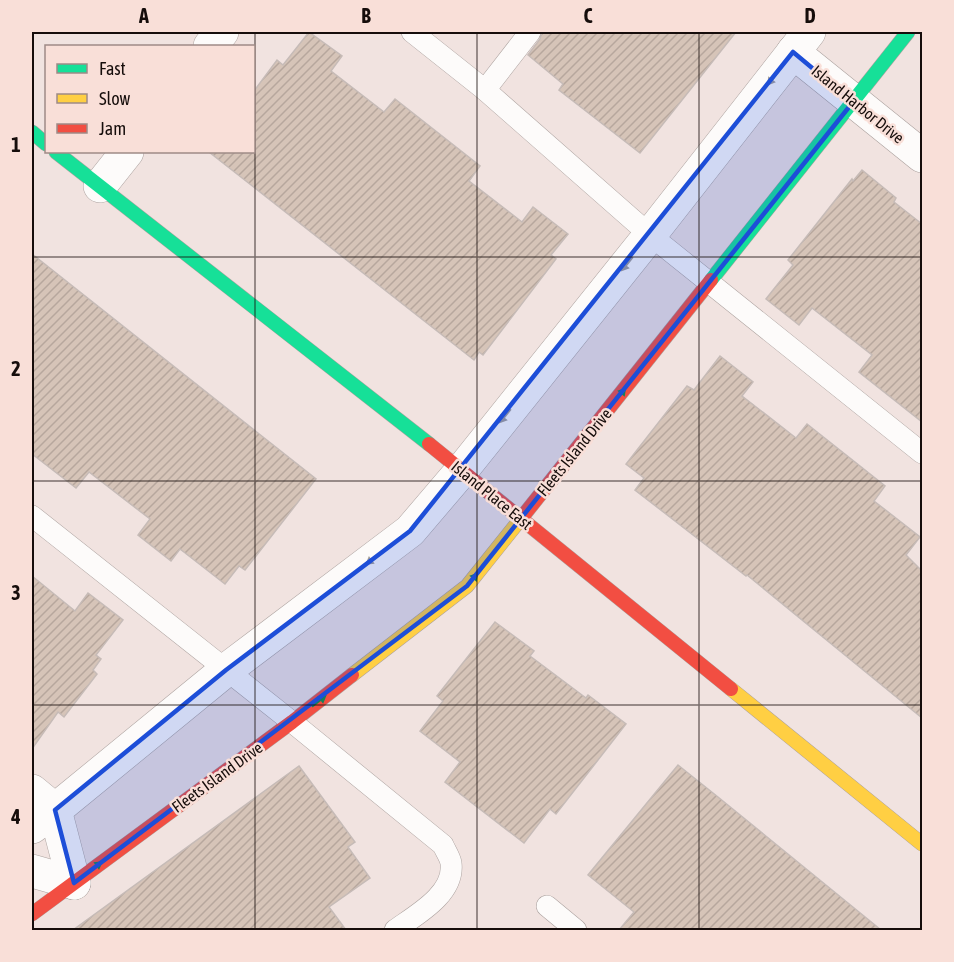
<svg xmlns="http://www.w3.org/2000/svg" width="954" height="962" viewBox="0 0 954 962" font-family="'Asap Condensed',sans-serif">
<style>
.building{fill:url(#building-hatch);stroke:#c6bbb7;stroke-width:1.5}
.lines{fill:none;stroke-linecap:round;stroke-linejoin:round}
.lane-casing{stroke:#aca29f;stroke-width:22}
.street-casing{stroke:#aca29f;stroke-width:34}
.fast-casing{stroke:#aca29f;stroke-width:15}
.slow-casing{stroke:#aca29f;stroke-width:15}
.jam-casing{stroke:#aca29f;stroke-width:15}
.lane{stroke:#fdfbfa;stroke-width:21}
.street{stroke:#fdfbfa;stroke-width:33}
.fast{stroke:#16e098;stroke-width:14}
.slow{stroke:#ffcf43;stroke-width:14}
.jam{stroke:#f24e42;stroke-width:14}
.oneway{fill:#a19c9a}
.oneway2{fill:#168159}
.marked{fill:#1d4ed8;fill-opacity:0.2;stroke:#1d4ed8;stroke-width:4.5;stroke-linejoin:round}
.grid{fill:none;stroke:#160d0b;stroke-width:1.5;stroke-opacity:0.55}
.labels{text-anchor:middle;stroke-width:5;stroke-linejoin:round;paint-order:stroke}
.street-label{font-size:16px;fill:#160d0b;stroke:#f9dfd8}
.neatline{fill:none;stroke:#160d0b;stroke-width:2}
.grid-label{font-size:20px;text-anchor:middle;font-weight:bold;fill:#160d0b}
</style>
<defs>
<pattern id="building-hatch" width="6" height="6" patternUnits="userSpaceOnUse" patternTransform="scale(1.5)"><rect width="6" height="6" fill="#d6c4b8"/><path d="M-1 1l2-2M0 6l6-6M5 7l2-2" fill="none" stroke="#b7a79d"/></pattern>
</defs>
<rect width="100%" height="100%" fill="#f1e3e0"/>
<g class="building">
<path d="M 309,32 L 342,56 L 331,71 L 384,112 L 395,99 L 480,166 L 469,181 L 522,222 L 533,207 L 568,234 L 551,255 L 556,259 L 483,355 L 479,352 L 474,360 L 209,152 L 254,152 L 254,91 L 277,60 L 283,65 Z"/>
<path d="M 542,32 L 736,32 L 640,153 L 559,90 L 563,84 L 528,55 L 540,39 Z"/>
<path d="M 862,170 L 896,198 L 894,202 L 922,224 L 922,422 L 859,372 L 872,355 L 812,308 L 799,325 L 766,299 L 793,265 L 788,260 L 852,179 L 853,181 Z"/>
<path d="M 32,254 L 316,479 L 245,570 L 239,566 L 225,584 L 180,549 L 171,561 L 138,535 L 150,519 L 89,472 L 76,488 L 32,454 Z"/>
<path d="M 720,356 L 753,382 L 742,396 L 796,438 L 807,424 L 885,486 L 874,501 L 920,537 L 906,555 L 922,571 L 922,718 L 747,575 L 746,576 L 635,490 L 644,478 L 626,464 L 687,386 L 694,390 Z"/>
<path d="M 32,576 L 75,611 L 88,593 L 123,620 L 96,655 L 101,659 L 93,670 L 97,674 L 64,717 L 58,712 L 32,749 Z"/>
<path d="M 495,622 L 534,651 L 530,656 L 586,698 L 588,695 L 626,724 L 556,814 L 550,809 L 524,843 L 445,782 L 460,762 L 420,731 L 443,701 L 437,696 Z"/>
<path d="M 678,765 L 718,797 L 881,930 L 619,930 L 634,912 L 588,875 Z"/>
<path d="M 299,766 L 355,842 L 348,847 L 370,878 L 329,907 L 346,930 L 73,930 Z"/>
</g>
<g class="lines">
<g class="lane-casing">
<g id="lane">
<path d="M 412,32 L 485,90 L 650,235 L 922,453"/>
<path d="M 485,90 L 530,32"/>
<path d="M 32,516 L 292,722 L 443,845 C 445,850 450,857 451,863 C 455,894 416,915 395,930"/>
<path d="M 547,906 L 576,930"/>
</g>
</g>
<g class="street-casing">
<g id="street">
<path d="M 210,46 L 222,32"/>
<path d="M 793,52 L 922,156"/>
<path d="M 100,186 L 127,152"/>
<path d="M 32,791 L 55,810 L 74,883"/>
<path d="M 32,827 L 55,810 L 226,670 L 410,531 L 462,470 L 650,235 L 809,32"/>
<path d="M 32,871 L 74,883"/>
</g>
</g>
<g class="fast-casing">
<g id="fast">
<path d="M 32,132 L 46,144"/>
<path d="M 56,152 L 429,444"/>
<path d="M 711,280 L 908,32"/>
</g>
</g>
<g class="slow-casing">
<g id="slow">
<path d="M 352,675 L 467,586 L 523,516"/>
<path d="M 731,689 L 922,844"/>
</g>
</g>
<g class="jam-casing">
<g id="jam">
<path d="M 429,444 L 731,689"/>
<path d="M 523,516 L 711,280"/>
<path d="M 32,914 L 292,722 L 352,675"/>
</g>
</g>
<use href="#lane" class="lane"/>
<use href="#street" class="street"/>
<use href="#fast" class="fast"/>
<use href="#slow" class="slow"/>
<use href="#jam" class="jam"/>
</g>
<defs><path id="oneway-solid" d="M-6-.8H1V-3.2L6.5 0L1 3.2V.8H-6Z" transform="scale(1.5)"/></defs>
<g class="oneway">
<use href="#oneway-solid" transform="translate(773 78) rotate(128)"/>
<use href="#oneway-solid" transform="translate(627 264) rotate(129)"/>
<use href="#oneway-solid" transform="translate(505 416) rotate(129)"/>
<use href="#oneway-solid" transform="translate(373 559) rotate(143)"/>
</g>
<g class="oneway2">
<use href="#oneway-solid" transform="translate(620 395) rotate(-51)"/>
<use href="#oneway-solid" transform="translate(472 580) rotate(-50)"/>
<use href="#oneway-solid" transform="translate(319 701) rotate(-38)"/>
<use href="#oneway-solid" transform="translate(95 867) rotate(-36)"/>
</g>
<path class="marked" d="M 793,52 L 853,102 L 467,586 L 74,883 L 55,810 L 226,670 L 410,531 Z"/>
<path class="grid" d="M 255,32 L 255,930M 477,32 L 477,930M 699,32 L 699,930M 32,257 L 922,257M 32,481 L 922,481M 32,705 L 922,705"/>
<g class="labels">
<g class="street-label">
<text transform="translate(858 104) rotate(39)" y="6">Island Harbor Drive</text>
<text transform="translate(574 452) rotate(-51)" y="6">Fleets Island Drive</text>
<text transform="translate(492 495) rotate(39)" y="6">Island Place East</text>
<text transform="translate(217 777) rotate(-36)" y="6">Fleets Island Drive</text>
</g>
</g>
<rect width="954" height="962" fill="none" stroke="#f9dfd8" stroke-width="66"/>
<rect x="45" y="45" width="210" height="108" fill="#f9dfd8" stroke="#9e8b86" stroke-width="1.5"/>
<rect x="57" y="64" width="30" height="9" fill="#16e098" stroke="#9e8b86" stroke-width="1.5"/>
<text x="99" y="75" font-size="18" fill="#160d0b">Fast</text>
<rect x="57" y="94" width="30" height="9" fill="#ffcf43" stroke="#9e8b86" stroke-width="1.5"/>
<text x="99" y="105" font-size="18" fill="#160d0b">Slow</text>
<rect x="57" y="124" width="30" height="9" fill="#f24e42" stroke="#9e8b86" stroke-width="1.5"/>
<text x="99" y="135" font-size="18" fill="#160d0b">Jam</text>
<rect x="33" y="33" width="888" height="896" class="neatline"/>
<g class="grid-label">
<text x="144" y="23">A</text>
<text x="366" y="23">B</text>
<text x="588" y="23">C</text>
<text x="810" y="23">D</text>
<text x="16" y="152">1</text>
<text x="16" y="376">2</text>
<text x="16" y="600">3</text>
<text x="16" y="824">4</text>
</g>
</svg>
